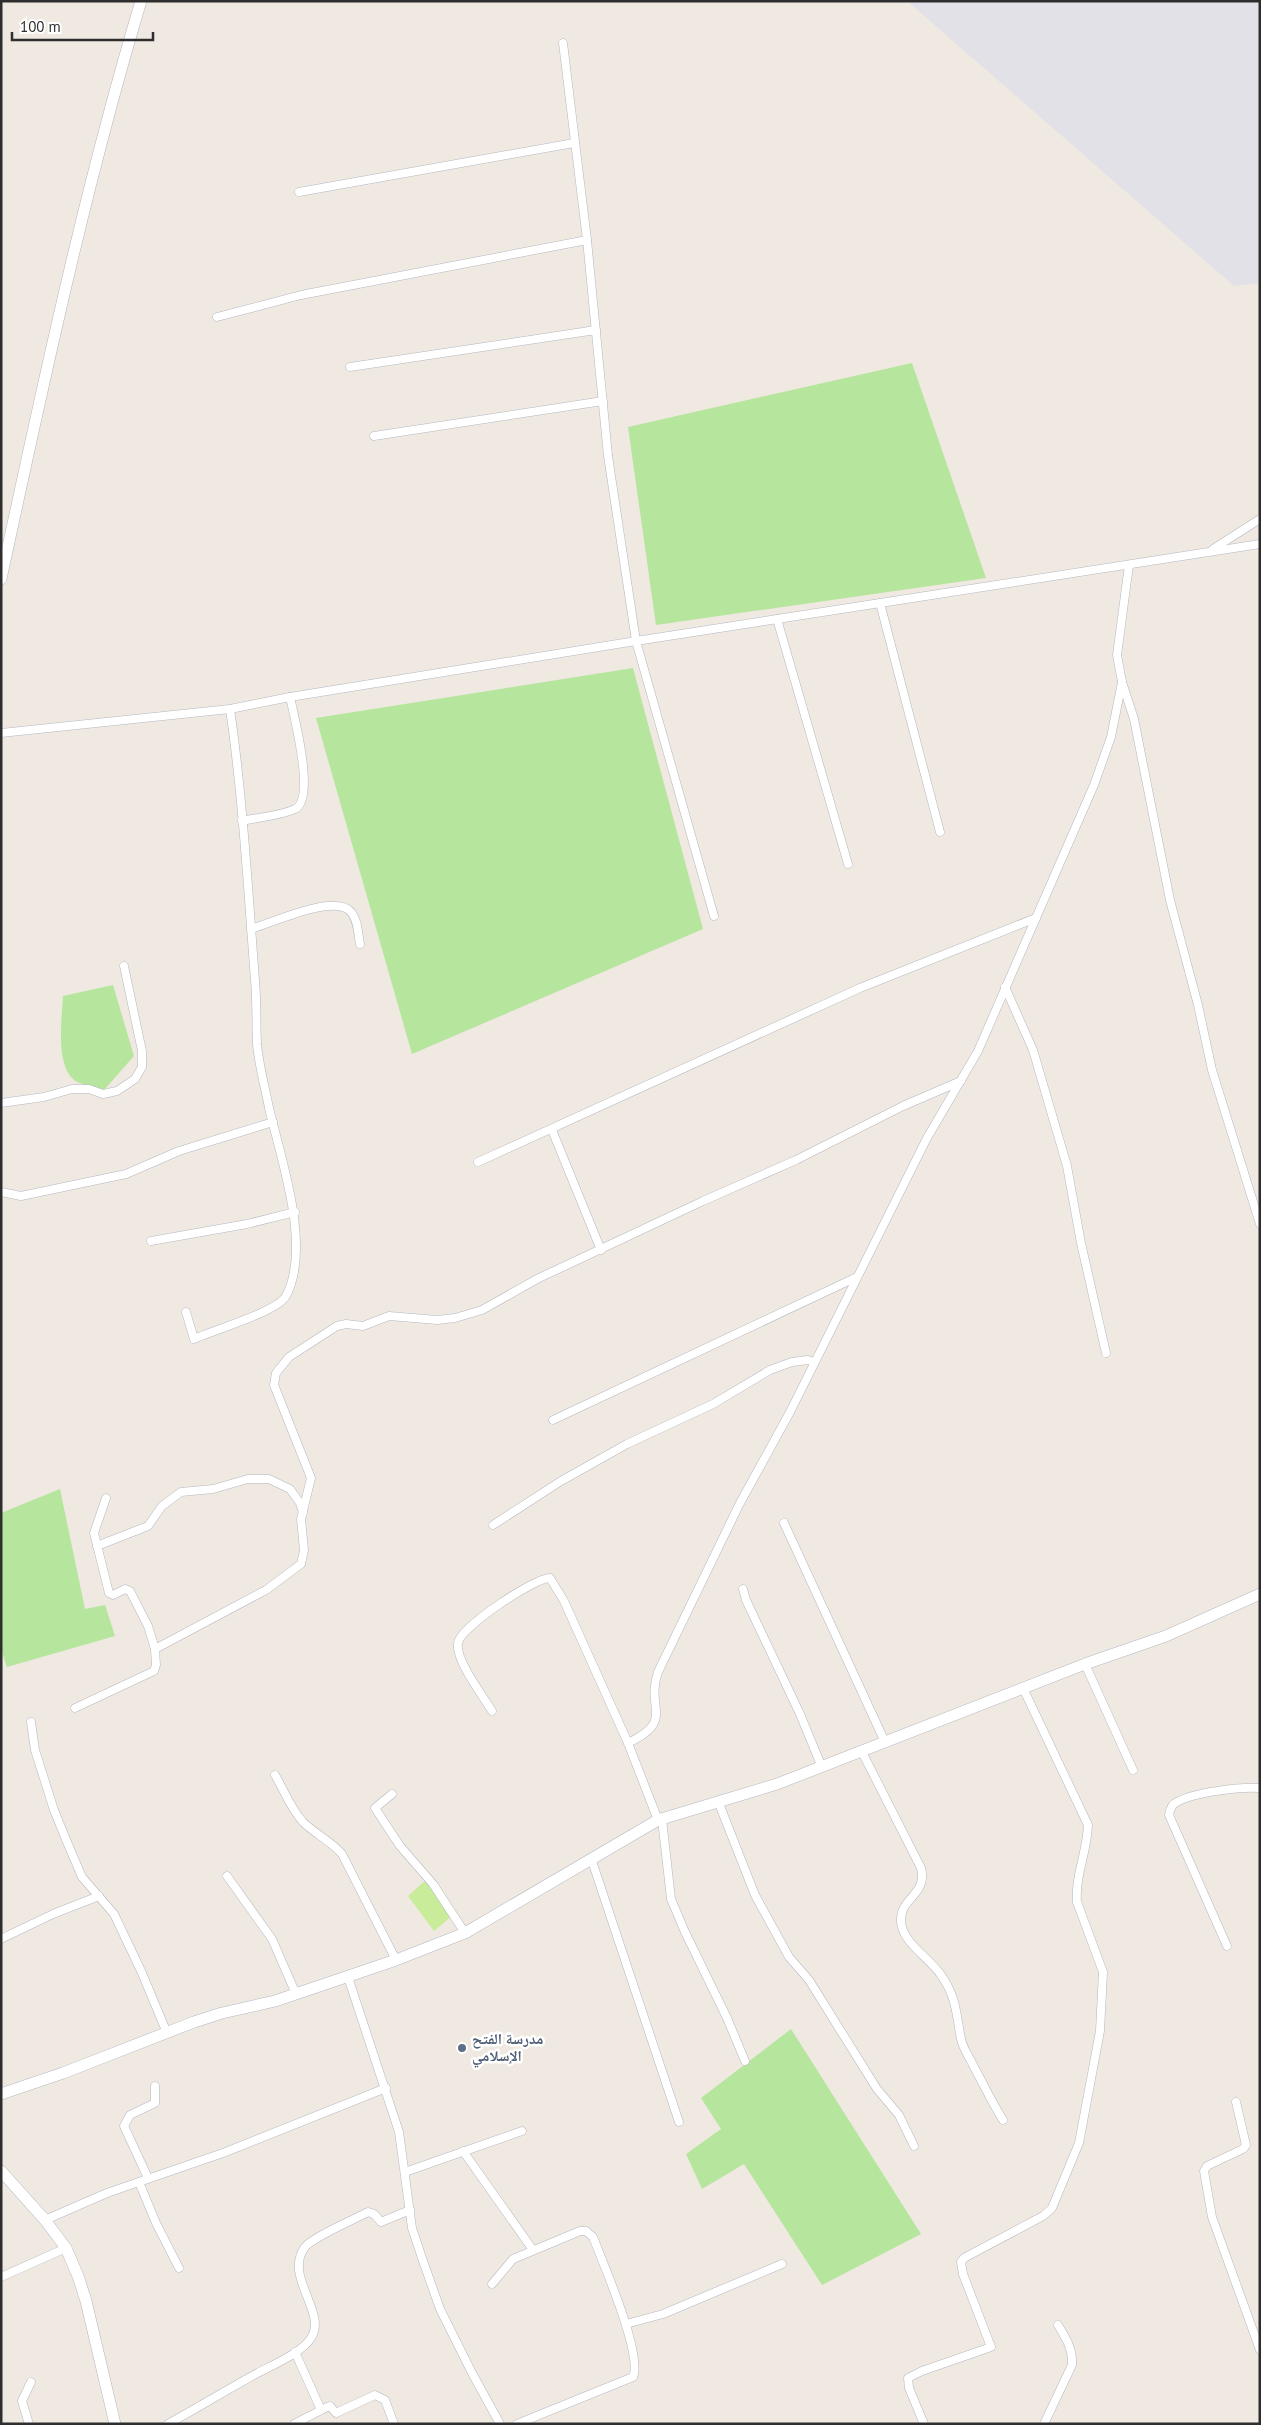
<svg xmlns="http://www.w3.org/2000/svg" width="1261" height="2425" viewBox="0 0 1261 2425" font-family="'PT Sans','Noto Naskh Arabic',sans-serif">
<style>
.industrial{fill:#e3e1e8}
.green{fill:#b6e59e}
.pitch{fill:#c9ec9a}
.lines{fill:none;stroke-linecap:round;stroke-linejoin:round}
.street-casing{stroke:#b4b7c1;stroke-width:9}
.secondary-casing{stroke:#b4b7c1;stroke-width:12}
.street{stroke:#fff;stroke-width:8}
.secondary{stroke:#fff;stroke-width:11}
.service-dot{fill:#5c6f8a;stroke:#fff;stroke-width:2}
.labels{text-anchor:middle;stroke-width:5;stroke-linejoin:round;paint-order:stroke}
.service-label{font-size:15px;font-weight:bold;fill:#4e5e75;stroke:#fff;text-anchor:start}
</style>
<rect width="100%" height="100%" fill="#efe9e1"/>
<path class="industrial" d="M 907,1 L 1260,1 L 1260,283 L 1234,286 Z"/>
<g class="green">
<path d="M 912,363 L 986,578 L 656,625 L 628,427 Z"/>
<path d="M 633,668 L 703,929 L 412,1054 L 316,718 Z"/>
<path d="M 113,985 L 134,1056 L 104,1090 C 96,1087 81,1085 74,1080 C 55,1064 62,1019 63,996 Z"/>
<path d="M 60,1489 L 85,1609 L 105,1605 L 115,1636 L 7,1667 L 1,1649 L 1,1513 Z"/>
<path d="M 791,2029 L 921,2234 L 822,2285 L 744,2164 L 702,2189 L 686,2154 L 721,2129 L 701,2098 Z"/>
</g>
<path class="pitch" d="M 428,1878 L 453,1915 L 434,1931 L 408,1896 Z"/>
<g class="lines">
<g class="street-casing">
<g id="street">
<path d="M 563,43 L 587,240 L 608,456 L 636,641 L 714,916"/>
<path d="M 299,192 L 574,143"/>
<path d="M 217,317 L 301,295 L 587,240"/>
<path d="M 350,367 L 596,330"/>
<path d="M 374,436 L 603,401"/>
<path d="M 1213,549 L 1260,519"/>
<path d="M 1129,565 L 1117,655 L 1122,682 L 1134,719 L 1170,900 L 1198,1005 L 1212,1070 L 1260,1224"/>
<path d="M 880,603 L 940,832"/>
<path d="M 777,619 L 848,864"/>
<path d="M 1,733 L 230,709 L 290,697 L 636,641 L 1260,544"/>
<path d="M 242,821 C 259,817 280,816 295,809 C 316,799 294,716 290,697"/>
<path d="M 251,929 C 272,923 333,894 350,911 C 358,919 358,934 360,944"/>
<path d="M 1005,987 L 1033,1050 L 1067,1166 L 1081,1243 L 1106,1353"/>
<path d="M 1,1103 L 44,1097 L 72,1089 L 89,1089 L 103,1094 L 117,1091 L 135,1079 L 142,1067 L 142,1051 L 124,966"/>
<path d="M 552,1130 L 601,1250"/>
<path d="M 478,1162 L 860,988 L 1036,918"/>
<path d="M 1,1192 L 21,1196 L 126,1174 L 179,1151 L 273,1122"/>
<path d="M 151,1241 L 247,1224 L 295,1212"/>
<path d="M 186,1312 L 194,1339 C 213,1330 277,1312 286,1296 C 312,1247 281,1159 269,1108 C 265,1087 259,1066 257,1044 C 256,1023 257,1002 255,980 C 248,890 243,799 230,709"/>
<path d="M 553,1420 L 857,1277"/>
<path d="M 106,1498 L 94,1533 L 109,1593 L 113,1595 L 125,1589 L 130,1591 L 148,1626 L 155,1649"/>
<path d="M 784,1523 L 885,1742"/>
<path d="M 493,1525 L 561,1481 L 627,1444 L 713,1404 L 770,1370 L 792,1362 L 808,1360 L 814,1362"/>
<path d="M 97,1546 L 148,1526 L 162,1506 L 181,1492 L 213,1489 L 248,1479 L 269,1479 L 290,1489 L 300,1503 L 303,1512"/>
<path d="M 743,1589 L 746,1600 L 800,1714 L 821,1765"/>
<path d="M 1085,1664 L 1133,1770"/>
<path d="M 75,1708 L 154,1671 L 156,1665 L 155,1649 L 266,1590 L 301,1564 L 304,1550 L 301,1519 L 311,1478 L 274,1385 L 276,1373 L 289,1357 L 337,1326 L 346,1324 L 363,1326 L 389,1316 L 437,1320 L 455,1318 L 482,1310 L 537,1279 L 703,1201 L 796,1160 L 903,1106 L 961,1081"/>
<path d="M 492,1711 C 483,1696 455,1660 458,1643 C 460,1627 536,1577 550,1578 L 564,1601 L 628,1743"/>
<path d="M 31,1722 L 35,1750 L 54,1810 L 67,1842 L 82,1877 L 114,1914 L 142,1973 L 167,2033"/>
<path d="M 861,1750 L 921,1868 C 928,1895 900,1897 901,1921 C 902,1943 929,1957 941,1975 C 957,1998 956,2014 961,2039 C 963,2049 970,2058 974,2067 C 984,2085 992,2103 1003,2120"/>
<path d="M 275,1775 C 284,1790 291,1809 303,1822 C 315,1834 331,1841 342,1854 L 396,1960"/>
<path d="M 392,1794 L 375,1808 L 400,1846 L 433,1884 L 465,1933"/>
<path d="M 718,1801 L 755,1895 L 789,1957 L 809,1980 L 877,2089 L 899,2115 L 914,2146"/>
<path d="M 662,1819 L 671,1899 L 685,1932 L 727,2018 L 745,2061"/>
<path d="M 658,1820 L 628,1743 C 676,1720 645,1709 658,1672 L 739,1505 L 790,1412 L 927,1138 L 978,1051 L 1094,785 L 1111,737 L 1122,682"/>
<path d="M 591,1858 L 679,2122"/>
<path d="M 227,1876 L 272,1939 L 296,1994"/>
<path d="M 1,1939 L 53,1914 L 99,1896"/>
<path d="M 1227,1946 L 1169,1815 C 1170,1809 1172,1804 1177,1802 C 1195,1792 1239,1787 1260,1788"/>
<path d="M 348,1977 L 399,2132 L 412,2228 L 422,2258 L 440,2309 L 472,2373 L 500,2424"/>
<path d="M 1236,2102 L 1246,2145 L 1243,2149 L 1207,2166 L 1204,2171 L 1212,2217 L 1260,2350"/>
<path d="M 463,2151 L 533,2250"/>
<path d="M 405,2172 L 522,2131"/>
<path d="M 148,2178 L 124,2126 L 130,2115 L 155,2103 L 155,2086"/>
<path d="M 139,2182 L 156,2223 L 179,2268"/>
<path d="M 45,2220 L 107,2193 L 223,2153 L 386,2088"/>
<path d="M 1,2277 L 66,2248"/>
<path d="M 492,2284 L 513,2259 L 580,2231 L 586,2231 L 593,2237 C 603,2263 643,2355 633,2377 L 517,2424"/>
<path d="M 626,2324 L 663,2314 L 782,2264"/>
<path d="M 295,2352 L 321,2410"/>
<path d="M 29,2424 L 22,2401 L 31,2382"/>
<path d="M 168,2424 C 197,2408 225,2391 254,2375 C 270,2366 302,2353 311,2338 C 328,2313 283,2276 305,2247 C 313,2237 355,2219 368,2212 L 374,2214 L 381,2222 L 410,2210"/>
<path d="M 294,2424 L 327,2407 L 330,2406 L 336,2413 L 375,2395 L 385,2400 L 394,2424"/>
<path d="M 924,2424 L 909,2388 L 908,2378 L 922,2371 L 991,2347 L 963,2274 L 961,2262 L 964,2258 L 1043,2216 L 1052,2208 L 1079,2143 L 1100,2031 L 1103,1972 L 1077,1902 C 1075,1875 1087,1853 1088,1825 L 1023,1688"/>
<path d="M 1044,2424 L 1072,2365 C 1073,2349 1066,2338 1058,2325"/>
</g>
</g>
<g class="secondary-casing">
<g id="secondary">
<path d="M 1,579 C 43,385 84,191 141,1"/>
<path d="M 1,2094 L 63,2073 L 194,2022 L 222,2013 L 275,2001 L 396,1960 L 465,1933 L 658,1820 L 777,1784 L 1085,1664 L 1166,1636 L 1260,1594"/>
<path d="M 1,2171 L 45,2220 L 66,2248 L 78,2276 L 86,2301 L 115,2424"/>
</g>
</g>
<use href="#street" class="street"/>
<use href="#secondary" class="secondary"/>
</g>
<circle class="service-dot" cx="462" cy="2048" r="5"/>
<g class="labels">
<g class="service-label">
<text x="472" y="2044">مدرسة الفتح<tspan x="472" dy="17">الإسلامي</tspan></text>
</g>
</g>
<rect width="1261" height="2425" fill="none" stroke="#2e2e2e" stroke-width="5"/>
<path d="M12 32v8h141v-8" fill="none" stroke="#2e2e2e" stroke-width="2.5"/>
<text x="20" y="32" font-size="15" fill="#2e2e2e" stroke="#ffffff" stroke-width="4" paint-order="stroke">100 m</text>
</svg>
